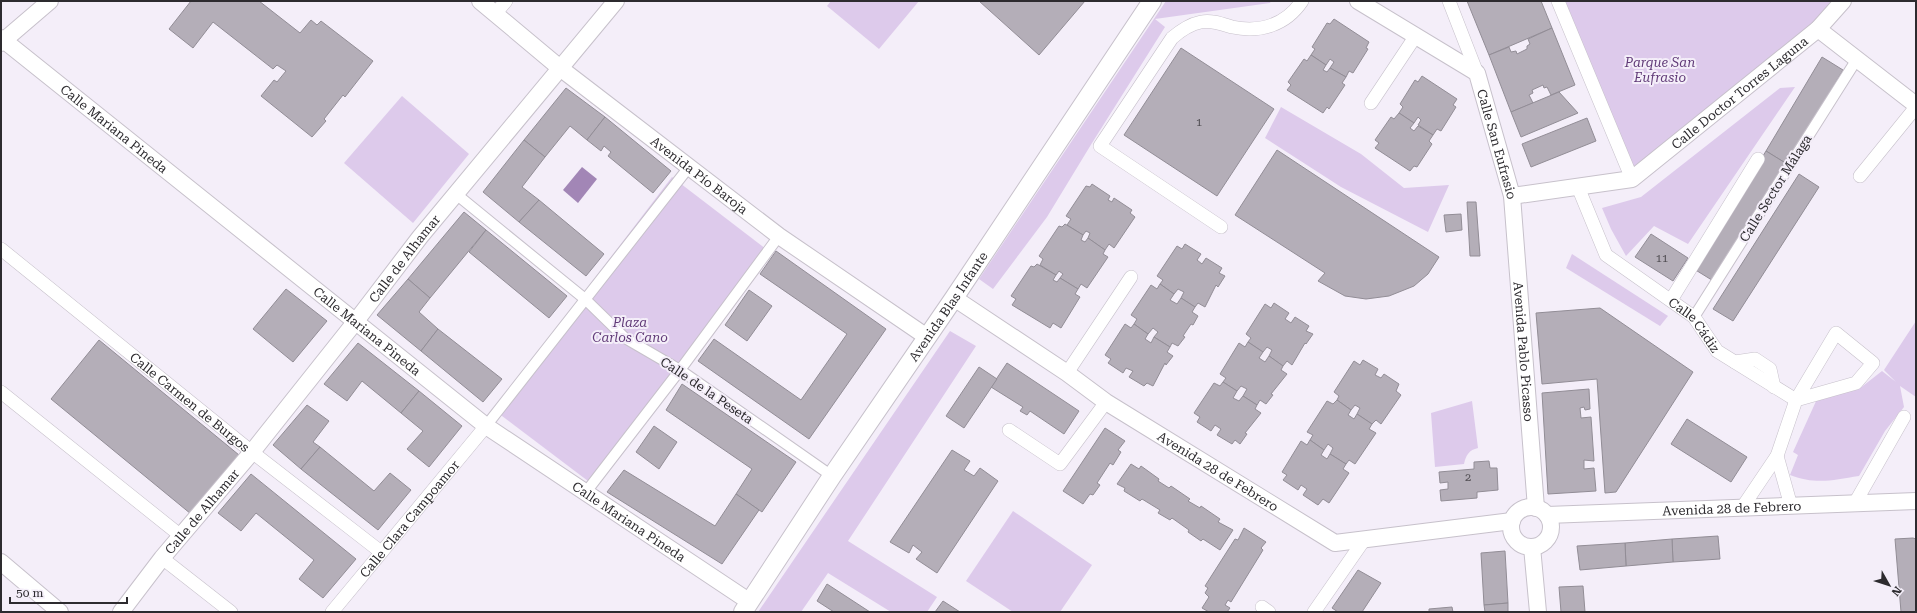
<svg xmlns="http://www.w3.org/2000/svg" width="1917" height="613" viewBox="0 0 1917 613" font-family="'Roboto Serif',serif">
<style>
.green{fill:#ddcaeb}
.water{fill:#a286b6}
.building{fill:#b4aeb8;stroke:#928d96}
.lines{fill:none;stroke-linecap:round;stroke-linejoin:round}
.pedestrian-casing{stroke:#c7c1cb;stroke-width:12}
.minor-casing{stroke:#c7c1cb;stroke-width:14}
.tertiary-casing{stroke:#c7c1cb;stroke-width:18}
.secondary-casing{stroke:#c7c1cb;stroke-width:20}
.pedestrian{stroke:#fff;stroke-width:10}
.minor{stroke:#fff;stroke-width:13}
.tertiary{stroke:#fff;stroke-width:16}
.secondary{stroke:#fff;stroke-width:18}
.labels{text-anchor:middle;stroke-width:4;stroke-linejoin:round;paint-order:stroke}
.number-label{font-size:11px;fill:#4f4c51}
.park-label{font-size:13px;font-style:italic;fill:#613b78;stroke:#f4eef9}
.street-label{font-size:13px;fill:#2d2b2f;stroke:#f4eef9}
</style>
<rect width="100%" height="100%" fill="#f4eef9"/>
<g class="green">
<path d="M 831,1 L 919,1 L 879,49 L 827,6 Z"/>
<path d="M 1166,1 L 1271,1 L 1270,3 L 1155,19 L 1165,27 L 1092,143 L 1047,217 L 993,289 L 979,279 Z"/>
<path d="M 1558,1 L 1843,1 L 1632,179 Z"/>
<path d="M 1795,87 L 1688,244 L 1654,226 L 1626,256 L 1611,229 L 1602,208 L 1641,197 L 1780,88 Z"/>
<path d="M 402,96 L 469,154 L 413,223 L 344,163 Z"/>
<path d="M 1281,107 L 1361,154 L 1404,188 L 1449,185 L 1428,232 L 1341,187 L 1265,138 Z"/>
<path d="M 672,177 L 766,249 L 588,481 L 494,410 Z"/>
<path d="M 1572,254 L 1668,316 L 1660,326 L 1566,268 Z"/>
<path d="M 1916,321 L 1916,397 L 1900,386 L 1904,407 L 1885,431 L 1859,476 C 1833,480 1816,485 1790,475 L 1798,455 L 1793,452 L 1817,399 L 1859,389 L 1882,371 L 1896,382 L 1884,370 Z"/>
<path d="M 950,331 L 976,346 L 848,541 L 937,597 L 927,612 L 891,612 L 828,573 L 801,612 L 758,612 Z"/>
<path d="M 1472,401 L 1478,448 C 1469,450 1466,455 1464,464 L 1435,467 L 1431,413 Z"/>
<path d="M 1013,511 L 1092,565 L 1060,612 L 1013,612 L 966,581 Z"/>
</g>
<path class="water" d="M 582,167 L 597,179 L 578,203 L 563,190 Z"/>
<g class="building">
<path d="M 191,1 L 259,1 L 300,33 L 311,20 L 317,25 L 321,21 L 373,61 L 345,97 L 343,95 L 324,119 L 326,121 L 312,137 L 261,96 L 274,80 L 277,82 L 286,71 L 277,65 L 273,69 L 213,22 L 193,48 L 169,29 Z"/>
<path d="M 979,1 L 1085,1 L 1039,55 Z"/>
<path d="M 1467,1 L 1541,1 L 1552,28 L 1489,55 Z"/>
<path d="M 1334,19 L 1369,42 L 1366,48 L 1368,49 L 1353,73 L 1349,71 L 1346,77 L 1330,68 L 1334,62 L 1330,59 L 1326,65 L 1311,55 L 1315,49 L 1312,47 L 1327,23 L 1330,24 Z"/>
<path d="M 1552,28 L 1575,85 L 1551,95 L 1547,87 L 1544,88 L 1543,85 L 1532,90 L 1533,93 L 1529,95 L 1533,103 L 1511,112 L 1489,55 L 1509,47 L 1511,52 L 1516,51 L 1517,54 L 1527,49 L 1527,46 L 1530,44 L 1528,39 Z"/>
<path d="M 1181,48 L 1274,109 L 1217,196 L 1124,135 Z"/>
<path d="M 1311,55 L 1326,65 L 1323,70 L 1327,72 L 1330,68 L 1346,77 L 1342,83 L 1345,85 L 1329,109 L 1327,107 L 1323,113 L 1287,90 L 1291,85 L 1288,82 L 1304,59 L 1307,61 Z"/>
<path d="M 1822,57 L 1843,70 L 1787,164 L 1766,151 Z"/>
<path d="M 1422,76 L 1457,99 L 1453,105 L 1456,107 L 1441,131 L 1437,129 L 1433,135 L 1418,125 L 1421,120 L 1418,117 L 1414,123 L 1399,113 L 1403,107 L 1400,104 L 1415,80 L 1418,82 Z"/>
<path d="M 566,88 L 605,117 L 587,140 L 570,126 L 545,157 L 524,140 Z"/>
<path d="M 1559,92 L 1578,113 L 1521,137 L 1511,112 Z"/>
<path d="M 1399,113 L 1414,123 L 1410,128 L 1414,131 L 1418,126 L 1433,135 L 1429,141 L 1432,144 L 1417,167 L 1414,166 L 1410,171 L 1375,148 L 1379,143 L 1375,140 L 1391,117 L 1394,119 Z"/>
<path d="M 605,117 L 671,171 L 653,193 L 608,156 L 611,152 L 604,146 L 601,151 L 587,140 Z"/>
<path d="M 1587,118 L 1596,141 L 1531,167 L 1522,144 Z"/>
<path d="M 524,140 L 545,157 L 522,187 L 539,200 L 519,222 L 483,192 Z"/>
<path d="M 1277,150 L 1439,257 L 1428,274 L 1414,286 L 1389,296 L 1366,299 L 1345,296 L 1318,281 L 1325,273 L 1235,215 Z"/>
<path d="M 1766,151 L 1787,164 L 1715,282 L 1694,269 Z"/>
<path d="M 1799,174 L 1819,187 L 1733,321 L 1713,309 Z"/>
<path d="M 1092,184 L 1110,196 L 1108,200 L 1112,202 L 1114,198 L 1132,210 L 1130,213 L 1135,217 L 1114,248 L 1109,244 L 1105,250 L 1088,238 L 1090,233 L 1086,231 L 1083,235 L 1067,225 L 1071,219 L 1066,216 L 1086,186 L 1090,187 Z"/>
<path d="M 539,200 L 604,254 L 586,276 L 519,222 Z"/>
<path d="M 1467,202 L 1476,202 L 1480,256 L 1470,256 Z"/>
<path d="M 464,212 L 486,230 L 430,298 L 408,279 Z"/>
<path d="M 1461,214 L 1462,230 L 1446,232 L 1444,215 Z"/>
<path d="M 1065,224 L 1083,235 L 1081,240 L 1085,242 L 1088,238 L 1105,250 L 1103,254 L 1108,257 L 1087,288 L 1081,284 L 1078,289 L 1060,278 L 1063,274 L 1059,271 L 1056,275 L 1040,265 L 1043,259 L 1039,256 L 1059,226 L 1062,227 Z"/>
<path d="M 486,230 L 567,296 L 549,318 L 469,252 Z"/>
<path d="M 1651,234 L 1688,258 L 1673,281 L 1635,257 Z"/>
<path d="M 1185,244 L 1201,254 L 1197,260 L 1202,264 L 1206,258 L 1222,268 L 1219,273 L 1225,276 L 1218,287 L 1216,285 L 1205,307 L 1198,303 L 1195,307 L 1181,298 L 1184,292 L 1178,289 L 1174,294 L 1160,284 L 1163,280 L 1157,276 L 1177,246 L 1182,249 Z"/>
<path d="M 776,251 L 886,329 L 809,439 L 698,361 L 714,339 L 801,400 L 847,334 L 760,274 Z"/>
<path d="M 1037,264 L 1056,275 L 1053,280 L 1057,282 L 1060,278 L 1078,289 L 1075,294 L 1080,297 L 1061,328 L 1053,323 L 1050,328 L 1012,305 L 1016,299 L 1011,296 L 1031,266 L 1034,267 Z"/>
<path d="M 408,279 L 430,298 L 419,312 L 438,329 L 421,351 L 377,315 Z"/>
<path d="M 1160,284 L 1174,294 L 1170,300 L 1177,304 L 1181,298 L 1195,307 L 1192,312 L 1198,316 L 1193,325 L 1191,324 L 1183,336 L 1185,337 L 1178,346 L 1172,343 L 1170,347 L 1154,337 L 1158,332 L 1153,328 L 1148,334 L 1134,324 L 1137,319 L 1131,315 L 1151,285 L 1157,289 Z"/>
<path d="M 286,289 L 327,321 L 293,362 L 253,329 Z"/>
<path d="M 749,290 L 772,306 L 747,341 L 725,325 Z"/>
<path d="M 1274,303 L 1289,313 L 1285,319 L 1291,323 L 1295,317 L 1309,326 L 1306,331 L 1313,334 L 1306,344 L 1305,343 L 1292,365 L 1287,361 L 1283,366 L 1269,356 L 1272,350 L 1267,347 L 1263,352 L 1248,342 L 1251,338 L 1246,334 L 1265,304 L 1271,308 Z"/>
<path d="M 1600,308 L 1693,372 L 1616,492 L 1605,493 L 1597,379 L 1542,384 L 1536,313 Z"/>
<path d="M 1125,324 L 1131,328 L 1134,324 L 1148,334 L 1145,339 L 1151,343 L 1154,337 L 1170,347 L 1167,352 L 1173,356 L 1166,365 L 1165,363 L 1153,386 L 1147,383 L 1144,386 L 1129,377 L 1133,371 L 1126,368 L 1123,373 L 1108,363 L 1111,359 L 1105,355 Z"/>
<path d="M 438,329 L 502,379 L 483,402 L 421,351 Z"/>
<path d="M 99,340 L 239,455 L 191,514 L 51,399 Z"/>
<path d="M 1248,342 L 1263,352 L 1259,358 L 1265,362 L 1269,356 L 1283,366 L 1281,370 L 1287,374 L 1271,394 L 1273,395 L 1266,404 L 1260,400 L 1257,405 L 1243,396 L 1247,389 L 1241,386 L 1237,391 L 1223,382 L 1226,378 L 1220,374 L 1239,343 L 1245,347 Z"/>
<path d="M 358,343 L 419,391 L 401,413 L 362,381 L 347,401 L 324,384 Z"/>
<path d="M 1363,360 L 1378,369 L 1375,375 L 1381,378 L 1384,374 L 1399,384 L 1396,391 L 1401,395 L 1381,424 L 1376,420 L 1372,424 L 1357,414 L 1360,408 L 1355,405 L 1351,410 L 1337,400 L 1339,396 L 1334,392 L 1354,361 L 1360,365 Z"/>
<path d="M 1007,363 L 1079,411 L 1064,434 L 1030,411 L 1027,415 L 1020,411 L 1023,407 L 991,387 Z"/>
<path d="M 979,367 L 997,379 L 964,428 L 946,416 Z"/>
<path d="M 1223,382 L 1237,391 L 1233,398 L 1239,401 L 1243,396 L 1257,405 L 1255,409 L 1261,413 L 1245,433 L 1247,434 L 1240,444 L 1235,440 L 1232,444 L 1217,435 L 1221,429 L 1215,425 L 1211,431 L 1197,422 L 1200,417 L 1194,413 L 1214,383 L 1220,386 Z"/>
<path d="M 682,384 L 796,462 L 762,512 L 736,494 L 752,469 L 666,410 Z"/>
<path d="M 1589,389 L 1590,409 L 1585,410 L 1584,407 L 1580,408 L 1581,418 L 1591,417 L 1594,461 L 1584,460 L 1584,469 L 1594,468 L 1596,491 L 1548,494 L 1542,393 Z"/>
<path d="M 419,391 L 462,426 L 429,467 L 407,449 L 423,431 L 401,413 Z"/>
<path d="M 1337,400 L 1351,410 L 1348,415 L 1354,419 L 1357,414 L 1372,424 L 1369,429 L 1376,433 L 1355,464 L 1349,460 L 1346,464 L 1330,454 L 1333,448 L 1328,444 L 1324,450 L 1310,440 L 1313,435 L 1307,432 L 1327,401 L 1333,404 Z"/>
<path d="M 307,405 L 329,421 L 313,442 L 320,447 L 301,469 L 273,445 Z"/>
<path d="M 1687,419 L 1747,457 L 1731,482 L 1671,444 Z"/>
<path d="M 654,426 L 677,442 L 659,469 L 636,452 Z"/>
<path d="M 1105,428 L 1125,441 L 1118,450 L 1121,452 L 1113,465 L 1110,463 L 1097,483 L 1100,485 L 1093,495 L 1090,494 L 1083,504 L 1063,491 Z"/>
<path d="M 1310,440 L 1324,450 L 1321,455 L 1327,459 L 1330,454 L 1346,464 L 1343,469 L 1349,473 L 1329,503 L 1323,499 L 1318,505 L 1303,495 L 1307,489 L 1301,485 L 1298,490 L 1283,480 L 1287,475 L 1282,472 L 1301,441 L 1307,445 Z"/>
<path d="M 320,447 L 374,491 L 390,473 L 411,490 L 378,530 L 301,469 Z"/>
<path d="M 952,450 L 970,461 L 964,470 L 974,476 L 980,468 L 998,481 L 937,573 L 916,559 L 922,552 L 913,545 L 909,553 L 890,542 Z"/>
<path d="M 1489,461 L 1490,468 L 1497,468 L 1498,490 L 1477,492 L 1477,498 L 1441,501 L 1440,490 L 1448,489 L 1448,482 L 1440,483 L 1439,472 L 1474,469 L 1474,462 Z"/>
<path d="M 1131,464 L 1139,469 L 1141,466 L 1159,479 L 1158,481 L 1169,488 L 1171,486 L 1190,499 L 1188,501 L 1200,508 L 1201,506 L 1220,519 L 1218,522 L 1233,530 L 1220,550 L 1203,539 L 1201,541 L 1188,532 L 1189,530 L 1172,518 L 1170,520 L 1158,513 L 1160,510 L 1142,499 L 1140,501 L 1124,491 L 1125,488 L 1117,484 Z"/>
<path d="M 624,470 L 715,526 L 736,494 L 759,510 L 722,564 L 607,492 Z"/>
<path d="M 251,474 L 356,559 L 323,598 L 299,579 L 314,560 L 256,513 L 241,531 L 218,513 Z"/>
<path d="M 1244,528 L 1266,542 L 1261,548 L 1263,550 L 1231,602 L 1228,600 L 1225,605 L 1230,608 L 1227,612 L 1209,612 L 1202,608 L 1209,597 L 1205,593 L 1208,588 L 1205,586 L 1235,539 L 1238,540 Z"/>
<path d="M 1718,536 L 1720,559 L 1673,562 L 1672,539 Z"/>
<path d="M 1913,538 L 1916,539 L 1916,612 L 1901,612 L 1895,539 Z"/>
<path d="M 1672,539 L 1673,562 L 1626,566 L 1625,543 Z"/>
<path d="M 1625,543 L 1626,566 L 1580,570 L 1577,546 Z"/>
<path d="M 1505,551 L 1508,603 L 1484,605 L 1481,553 Z"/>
<path d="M 1358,570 L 1381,583 L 1362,612 L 1338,612 L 1332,608 Z"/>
<path d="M 827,584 L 870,612 L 834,612 L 817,601 Z"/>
<path d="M 1583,586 L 1585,612 L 1561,612 L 1559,587 Z"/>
<path d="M 943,601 L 960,612 L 935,612 Z"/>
<path d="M 1508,603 L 1508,612 L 1485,612 L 1484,605 Z"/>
<path d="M 1452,607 L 1453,612 L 1429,612 L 1429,609 Z"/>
</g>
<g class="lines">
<g class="pedestrian-casing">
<g id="pedestrian">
<path d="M 456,194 L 585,299 L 625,338 L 680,370 L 832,476"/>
<path d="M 1694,317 L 1857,59"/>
<path d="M 486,426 L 689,167"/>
<path d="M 586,492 L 680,370 L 779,236"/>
</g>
</g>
<g class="minor-casing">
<g id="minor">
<path d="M 1449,1 L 1477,73"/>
<path d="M 1558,1 L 1632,179"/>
<path d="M 495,14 L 506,1"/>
<path d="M 1371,103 L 1415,37"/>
<path d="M 1860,176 L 1916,107"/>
<path id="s1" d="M 1578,187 L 1606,255 L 1694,317 L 1717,351 L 1796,400"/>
<path d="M 1221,227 L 1100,146 L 1172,38 C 1180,31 1191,24 1201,22 C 1212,20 1222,24 1232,27 C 1260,33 1286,25 1302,1"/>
<path id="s2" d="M 1,249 L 252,452 L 381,552"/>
<path d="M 1671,300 L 1758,159"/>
<path d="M 1735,362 L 1755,359 L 1770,369 L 1774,387"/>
<path d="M 1067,373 L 1131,277"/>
<path d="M 1,392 L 181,536"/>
<path d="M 1009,430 L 1060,464 L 1106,402"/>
<path d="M 1777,456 L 1791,506"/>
<path d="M 1855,503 L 1904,417"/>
<path d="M 1742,508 L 1777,456 L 1796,400 L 1836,333 L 1873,363 L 1856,383 L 1796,400"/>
<path d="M 162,558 L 231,612"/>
<path d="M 1262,607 L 1269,612"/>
<path id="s3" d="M 332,612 L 486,426"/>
<path d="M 1314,612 L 1364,540"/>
</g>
</g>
<g class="tertiary-casing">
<g id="tertiary">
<path id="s4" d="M 480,1 L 560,68 L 779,236 L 927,337"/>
<path id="s5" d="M 1358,1 L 1477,73 L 1512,196 L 1536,508"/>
<path d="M 1818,29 L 1916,105"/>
<path id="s6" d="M 1,38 L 486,426 L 750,602"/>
<path d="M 1,43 L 50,1"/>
<path id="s7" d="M 1512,196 L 1632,179 L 1818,29 L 1843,1"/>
<path id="s8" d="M 954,298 L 1067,373 L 1106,402 L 1335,543 L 1512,521"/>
<circle cx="1531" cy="527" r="20"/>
<path id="s9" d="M 1547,515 L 1916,501"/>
<path d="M 1532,547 L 1538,612"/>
<path d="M 1,562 L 60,612"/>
<path id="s10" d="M 121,612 L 162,558 L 252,452 L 356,321 L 420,237 L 616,1"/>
</g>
</g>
<g class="secondary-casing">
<g id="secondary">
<path id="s11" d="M 743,612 L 832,476 L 954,298 L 1152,1"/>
</g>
</g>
<use href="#pedestrian" class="pedestrian"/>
<use href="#minor" class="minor"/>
<use href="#tertiary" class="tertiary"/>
<use href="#secondary" class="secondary"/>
</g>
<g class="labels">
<g class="number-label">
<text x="1199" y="126">1</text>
<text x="1662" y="262">11</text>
<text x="1468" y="481">2</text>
</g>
<g class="park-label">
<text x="1660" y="67">Parque San<tspan x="1660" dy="15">Eufrasio</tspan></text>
<text x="630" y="327">Plaza<tspan x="630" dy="15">Carlos Cano</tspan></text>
</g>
<g class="street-label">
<text dy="5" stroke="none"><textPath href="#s7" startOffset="259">Calle Doctor Torres Laguna</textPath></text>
<text dy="5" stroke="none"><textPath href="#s6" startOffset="145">Calle Mariana Pineda</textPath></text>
<text dy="5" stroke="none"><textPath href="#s5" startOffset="213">Calle San Eufrasio</textPath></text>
<text dy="5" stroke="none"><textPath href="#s4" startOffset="280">Avenida Pío Baroja</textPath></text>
<text transform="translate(1775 188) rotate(-58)" y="5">Calle Sector Málaga</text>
<text dy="5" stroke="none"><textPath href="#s10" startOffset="453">Calle de Alhamar</textPath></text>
<text dy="5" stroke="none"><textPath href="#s11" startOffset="368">Avenida Blas Infante</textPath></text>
<text dy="5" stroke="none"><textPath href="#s1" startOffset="187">Calle Cádiz</textPath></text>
<text dy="5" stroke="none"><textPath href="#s6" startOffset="469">Calle Mariana Pineda</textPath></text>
<text dy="5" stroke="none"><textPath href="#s5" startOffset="423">Avenida Pablo Picasso</textPath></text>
<text transform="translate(707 390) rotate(34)" y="5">Calle de la Peseta</text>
<text dy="5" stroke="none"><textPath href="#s2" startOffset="243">Calle Carmen de Burgos</textPath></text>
<text dy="5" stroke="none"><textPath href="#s8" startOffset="316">Avenida 28 de Febrero</textPath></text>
<text dy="5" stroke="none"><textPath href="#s9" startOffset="185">Avenida 28 de Febrero</textPath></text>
<text dy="5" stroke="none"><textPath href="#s10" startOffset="129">Calle de Alhamar</textPath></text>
<text dy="5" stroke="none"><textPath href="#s3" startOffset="121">Calle Clara Campoamor</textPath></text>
<text dy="5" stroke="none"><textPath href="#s6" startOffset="793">Calle Mariana Pineda</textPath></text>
</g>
</g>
<rect width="1917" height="613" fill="none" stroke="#2d2b2f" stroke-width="4"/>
<g transform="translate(1889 585) rotate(129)" stroke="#f4eef9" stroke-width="3" paint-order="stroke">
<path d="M0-3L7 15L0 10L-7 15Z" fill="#2d2b2f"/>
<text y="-6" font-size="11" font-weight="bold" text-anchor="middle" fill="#2d2b2f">N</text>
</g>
<path d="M10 597v6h117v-6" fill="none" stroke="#2d2b2f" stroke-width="2"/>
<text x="16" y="597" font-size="12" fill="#2d2b2f" stroke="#f4eef9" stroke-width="3" paint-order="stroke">50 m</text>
</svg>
